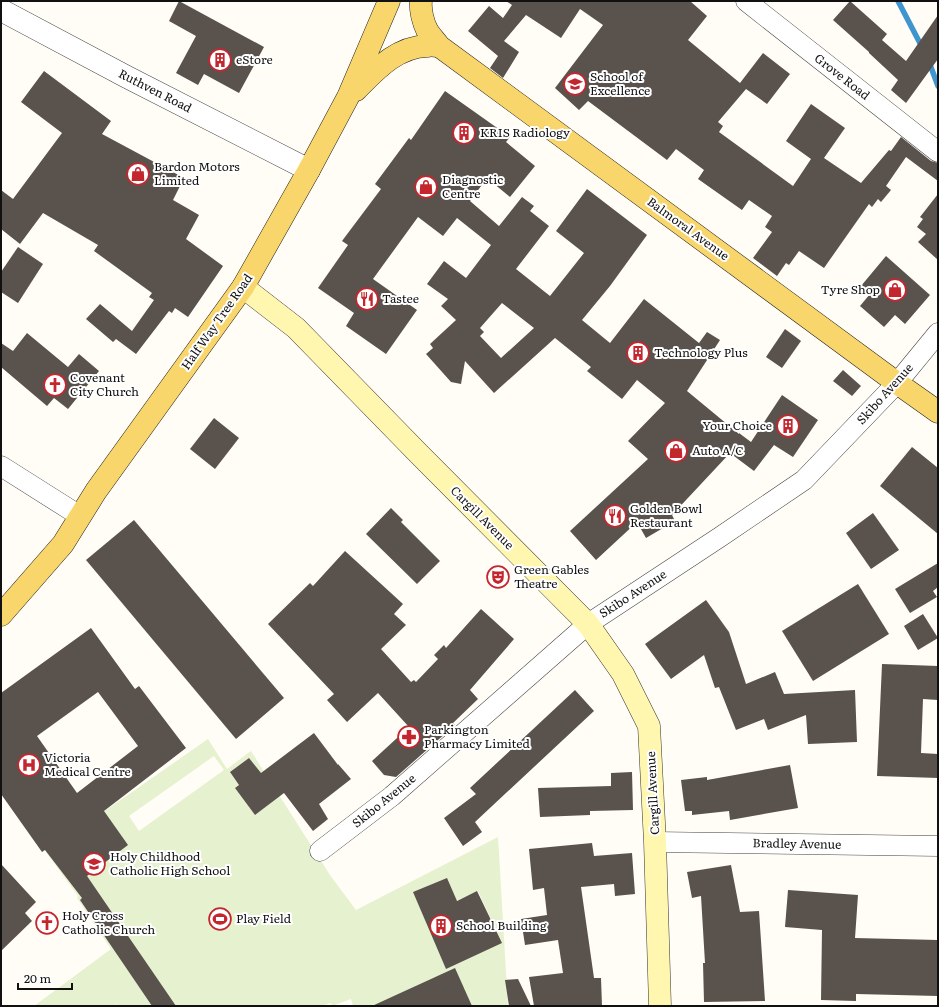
<svg xmlns="http://www.w3.org/2000/svg" width="939" height="1007" viewBox="0 0 939 1007" font-family="Literata,serif">
<style>
.pitch{fill:#e6f2cf;fill-rule:evenodd}
.lines{fill:none;stroke-linecap:round;stroke-linejoin:round}
.stream{stroke:#3f96cf;stroke-width:5.5}
.building{fill:#5a524d;fill-rule:evenodd}
.minor-casing{stroke:#444;stroke-width:21}
.tertiary-casing{stroke:#444;stroke-width:23}
.secondary-casing{stroke:#333;stroke-width:23}
.primary-casing{stroke:#222;stroke-width:23}
.minor{stroke:#fff;stroke-width:20}
.tertiary{stroke:#fff;stroke-width:22}
.secondary{stroke:#fff6b0;stroke-width:22}
.primary{stroke:#f9d66b;stroke-width:22}
.labels{text-anchor:middle;stroke-width:4;stroke-linejoin:round;paint-order:stroke}
.poi-label{font-size:12px;fill:#111;stroke:#fff;text-anchor:start}
.street-label{font-size:12px;fill:#111;stroke:#fff}
</style>
<rect width="100%" height="100%" fill="#fffdf5"/>
<path class="pitch" d="M 208,739 L 227,769 L 251,751 L 330,875 L 356,910 L 498,837 L 508,1006 L 353,1006 L 351,999 L 332,1006 L 331,1003 L 321,1006 L 176,1006 L 86,895 L 80,900 L 152,1006 L 118,1006 L 116,1004 L 114,1006 L 34,1006 L 111,949 L 77,898 L 78,896 L 46,852 ZM 214,756 L 224,770 L 139,831 L 129,816 ZM 249,758 L 258,770 L 271,803 L 255,815 L 235,788 L 239,785 L 230,772 ZM 478,891 L 502,943 L 453,902 Z"/>
<g class="lines">
<g class="stream">
<path d="M 898,1 L 923,49"/>
<path d="M 929,62 L 938,86"/>
</g>
</g>
<g class="building">
<path d="M 179,1 L 264,47 L 239,93 L 204,74 L 198,85 L 176,73 L 196,36 L 169,21 Z"/>
<path d="M 506,1 L 690,1 L 707,16 L 688,40 L 740,83 L 763,53 L 790,74 L 767,104 L 746,89 L 718,122 L 723,126 L 719,132 L 793,186 L 811,159 L 786,141 L 811,104 L 845,128 L 824,158 L 861,183 L 889,150 L 891,151 L 901,137 L 931,161 L 938,163 L 938,181 L 906,157 L 886,186 L 891,190 L 881,202 L 878,199 L 872,207 L 869,204 L 824,268 L 799,251 L 789,265 L 786,263 L 777,276 L 753,258 L 772,232 L 765,227 L 772,216 L 749,200 L 742,210 L 698,179 L 704,170 L 676,149 L 667,160 L 588,101 L 579,110 L 555,88 L 603,25 L 580,9 L 561,38 L 526,15 L 504,41 L 519,52 L 503,78 L 490,68 L 498,56 L 468,31 L 489,6 L 503,18 L 512,5 Z"/>
<path d="M 850,1 L 887,34 L 882,40 L 906,61 L 938,15 L 938,59 L 906,103 L 891,90 L 898,80 L 869,53 L 869,52 L 833,20 Z"/>
<path d="M 44,71 L 111,121 L 102,134 L 184,178 L 173,200 L 199,215 L 186,239 L 223,266 L 188,317 L 175,308 L 172,313 L 169,311 L 136,354 L 116,339 L 113,342 L 86,319 L 100,304 L 132,331 L 154,300 L 149,297 L 152,293 L 94,251 L 98,245 L 43,213 L 20,244 L 1,229 L 1,190 L 13,199 L 62,133 L 21,102 Z"/>
<path d="M 445,91 L 510,137 L 506,142 L 535,166 L 510,197 L 487,178 L 470,201 L 499,226 L 522,197 L 534,206 L 530,211 L 549,226 L 516,269 L 550,296 L 584,253 L 556,231 L 587,189 L 647,235 L 610,286 L 582,320 L 610,343 L 644,299 L 699,343 L 707,332 L 720,340 L 687,391 L 739,434 L 739,433 L 751,442 L 782,395 L 818,420 L 793,457 L 774,445 L 754,471 L 730,453 L 672,515 L 675,521 L 646,538 L 637,522 L 596,560 L 570,531 L 648,459 L 628,441 L 665,403 L 637,380 L 622,399 L 587,371 L 591,367 L 555,338 L 494,393 L 465,361 L 461,384 L 451,382 L 426,354 L 433,348 L 430,344 L 456,320 L 441,306 L 448,299 L 427,284 L 444,261 L 466,278 L 491,245 L 457,218 L 443,236 L 418,217 L 373,279 L 417,310 L 386,354 L 346,326 L 354,313 L 318,288 L 348,245 L 342,241 L 381,189 L 375,184 L 409,138 L 411,140 ZM 502,303 L 534,328 L 501,358 L 480,336 L 484,332 L 480,328 Z"/>
<path d="M 938,194 L 938,260 L 918,242 L 926,234 L 917,227 L 923,219 L 920,217 Z"/>
<path d="M 18,247 L 43,264 L 18,303 L 1,292 L 1,272 Z"/>
<path d="M 886,256 L 930,295 L 905,324 L 895,315 L 884,327 L 860,306 L 870,294 L 861,286 Z"/>
<path d="M 785,329 L 801,341 L 782,368 L 766,357 Z"/>
<path d="M 27,333 L 68,367 L 79,354 L 99,371 L 68,409 L 54,398 L 47,406 L 1,367 L 1,343 L 13,351 Z"/>
<path d="M 843,370 L 861,386 L 852,396 L 833,381 Z"/>
<path d="M 214,418 L 239,438 L 215,469 L 190,449 Z"/>
<path d="M 912,447 L 938,468 L 938,534 L 880,486 Z"/>
<path d="M 391,508 L 403,520 L 401,522 L 440,561 L 417,584 L 366,534 Z"/>
<path d="M 873,513 L 899,550 L 871,569 L 846,533 Z"/>
<path d="M 134,520 L 284,698 L 236,739 L 86,560 Z"/>
<path d="M 345,551 L 403,604 L 394,614 L 406,625 L 381,649 L 411,682 L 414,680 L 416,682 L 438,659 L 434,655 L 444,645 L 446,648 L 481,609 L 514,639 L 470,690 L 478,699 L 453,723 L 455,725 L 396,777 L 384,775 L 372,761 L 409,727 L 378,693 L 347,722 L 327,700 L 334,694 L 268,624 L 310,583 L 313,586 Z"/>
<path d="M 938,563 L 938,587 L 933,591 L 937,597 L 910,613 L 895,589 Z"/>
<path d="M 858,584 L 889,634 L 813,681 L 782,631 Z"/>
<path d="M 706,600 L 729,632 L 746,684 L 775,672 L 784,694 L 855,690 L 857,742 L 808,744 L 806,715 L 768,730 L 764,719 L 736,730 L 719,687 L 715,688 L 704,655 L 671,679 L 645,644 Z"/>
<path d="M 923,614 L 938,638 L 918,650 L 904,626 Z"/>
<path d="M 91,628 L 135,689 L 139,686 L 186,748 L 104,811 L 128,845 L 87,876 L 176,1006 L 152,1006 L 80,900 L 82,898 L 45,850 L 42,852 L 1,794 L 1,693 ZM 98,692 L 138,746 L 77,793 L 37,736 Z"/>
<path d="M 882,664 L 938,666 L 938,700 L 923,699 L 921,753 L 938,754 L 938,778 L 877,776 Z"/>
<path d="M 575,690 L 594,711 L 475,822 L 482,832 L 463,846 L 444,818 L 476,794 L 470,788 Z"/>
<path d="M 314,733 L 338,765 L 338,764 L 351,779 L 319,804 L 328,819 L 313,831 L 284,793 L 255,815 L 235,788 L 239,785 L 230,772 L 249,758 L 261,773 Z"/>
<path d="M 790,765 L 798,808 L 730,820 L 729,811 L 692,815 L 692,811 L 685,811 L 681,780 L 707,777 L 707,780 Z"/>
<path d="M 632,772 L 633,810 L 590,811 L 590,815 L 540,817 L 538,788 L 611,786 L 611,773 Z"/>
<path d="M 592,843 L 594,856 L 632,853 L 635,894 L 615,896 L 614,884 L 581,887 L 594,978 L 601,978 L 602,1006 L 534,1006 L 529,977 L 563,973 L 558,940 L 525,945 L 521,919 L 547,915 L 544,888 L 533,890 L 529,849 Z"/>
<path d="M 1,864 L 36,902 L 25,913 L 32,921 L 1,951 Z"/>
<path d="M 731,865 L 740,912 L 759,911 L 765,1001 L 704,1002 L 703,963 L 705,963 L 701,896 L 692,898 L 687,872 Z"/>
<path d="M 447,878 L 457,901 L 477,891 L 502,943 L 446,969 L 413,892 Z"/>
<path d="M 788,890 L 858,895 L 855,938 L 938,940 L 938,996 L 856,994 L 856,1001 L 821,1000 L 822,930 L 785,927 Z"/>
<path d="M 455,968 L 472,1006 L 372,1006 Z"/>
<path d="M 518,979 L 531,1006 L 509,1006 L 505,980 Z"/>
</g>
<g class="lines">
<g class="minor-casing">
<g id="minor">
<path d="M 746,1 L 938,152"/>
<path d="M 1,466 L 80,516"/>
<path d="M 655,842 L 938,846"/>
<path d="M 320,851 L 392,796 L 588,624 L 720,537 L 804,480 L 897,383 L 938,333"/>
</g>
</g>
<g class="tertiary-casing">
<path id="tertiary" d="M 1,10 L 127,77 L 309,170"/>
</g>
<g class="secondary-casing">
<path id="secondary" d="M 243,287 L 296,328 L 418,453 L 588,624 L 623,674 L 649,726 L 655,842 L 660,1006"/>
</g>
<g class="primary-casing">
<g id="primary">
<path d="M 421,1 C 420,10 423,22 427,30 C 430,36 436,41 439,46 L 897,383 L 938,412"/>
<path d="M 356,90 C 376,70 396,47 427,46 C 431,45 435,46 439,46"/>
<path d="M 1,615 L 63,544 L 96,491 L 243,287 L 309,170 L 348,97 L 389,1"/>
</g>
</g>
<use href="#minor" class="minor"/>
<use href="#tertiary" class="tertiary"/>
<use href="#secondary" class="secondary"/>
<use href="#primary" class="primary"/>
</g>
<defs>
<g id="building-ring" transform="scale(1.15)"><circle r="9.5" fill="#fff" stroke="#c4262e" stroke-width="1.5"/><path d="M-4-6H4V6H1V3H-1V6H-4ZM-2.5-4.3h1.7v1.8h-1.7ZM.8-4.3h1.7v1.8H.8ZM-2.5-1h1.7V.8h-1.7ZM.8-1h1.7V.8H.8Z" fill="#c4262e"/></g>
<g id="school-ring" transform="scale(1.15)"><circle r="9.5" fill="#fff" stroke="#c4262e" stroke-width="1.5"/><path d="M0-5L7-2L0 1L-7-2ZM-4 1L0 2.5L4 1V4Q0 6-4 4Z" fill="#c4262e"/></g>
<g id="shop-ring" transform="scale(1.15)"><circle r="9.5" fill="#fff" stroke="#c4262e" stroke-width="1.5"/><path d="M-5-2.5h2.3a2.7 3.5 0 0 1 5.4 0H5L5.5 6h-11ZM-1.5-2.5h3a1.5 2.3 0 0 0-3 0Z" fill="#c4262e"/></g>
<g id="restaurant-ring" transform="scale(1.15)"><circle r="9.5" fill="#fff" stroke="#c4262e" stroke-width="1.5"/><path d="M-5-6h1v4h1v-4h1v4h1v-4h1v5L-1.5 .5V6h-2V.5L-5-1ZM5-6V6H3V1.5H1.5Q1.5-4 5-6Z" fill="#c4262e"/></g>
<g id="church-ring" transform="scale(1.15)"><circle r="9.5" fill="#fff" stroke="#c4262e" stroke-width="1.5"/><path d="M-1.2-6h2.4v3.5h3.3v2.4h-3.3V6h-2.4V-.1h-3.3v-2.4h3.3Z" fill="#c4262e"/></g>
<g id="theatre-ring" transform="scale(1.15)"><circle r="9.5" fill="#fff" stroke="#c4262e" stroke-width="1.5"/><path d="M-5-5.5Q0-4 5-5.5V0Q5 5 0 6Q-5 5-5 0ZM-3.3-2.5H-1v1.5H-3.3ZM1-2.5H3.3v1.5H1ZM-2.8 1Q0 5.5 2.8 1Z" fill="#c4262e"/></g>
<g id="pharmacy-ring" transform="scale(1.15)"><circle r="9.5" fill="#fff" stroke="#c4262e" stroke-width="1.5"/><path d="M-2-6h4v4h4v4h-4v4h-4v-4h-4v-4h4Z" fill="#c4262e"/></g>
<g id="hospital-ring" transform="scale(1.15)"><circle r="9.5" fill="#fff" stroke="#c4262e" stroke-width="1.5"/><path d="M-5-5h3v3.5h4V-5h3V5h-3V1.5h-4V5h-3Z" fill="#c4262e"/></g>
<g id="stadium-ring" transform="scale(1.15)"><circle r="9.5" fill="#fff" stroke="#c4262e" stroke-width="1.5"/><path d="M0-5a6.5 5 0 1 0 0 10a6.5 5 0 1 0 0-10ZM-3.5-1.8h7v3.6h-7Z" fill="#c4262e"/></g>
</defs>
<g fill-rule="evenodd">
<use href="#building-ring" x="220" y="60"/>
<use href="#school-ring" x="575" y="84"/>
<use href="#building-ring" x="464" y="133"/>
<use href="#shop-ring" x="138" y="174"/>
<use href="#shop-ring" x="426" y="187"/>
<use href="#shop-ring" x="895" y="290"/>
<use href="#restaurant-ring" x="367" y="299"/>
<use href="#building-ring" x="638" y="353"/>
<use href="#church-ring" x="55" y="385"/>
<use href="#building-ring" x="788" y="426"/>
<use href="#shop-ring" x="676" y="451"/>
<use href="#restaurant-ring" x="615" y="516"/>
<use href="#theatre-ring" x="498" y="577"/>
<use href="#pharmacy-ring" x="409" y="737"/>
<use href="#hospital-ring" x="29" y="765"/>
<use href="#school-ring" x="94" y="864"/>
<use href="#stadium-ring" x="220" y="919"/>
<use href="#church-ring" x="47" y="923"/>
<use href="#building-ring" x="441" y="926"/>
</g>
<g class="labels">
<g class="poi-label">
<text x="236" y="64">eStore</text>
<text x="590" y="81">School of<tspan x="590" dy="14">Excellence</tspan></text>
<text x="480" y="137">KRIS Radiology</text>
<text x="154" y="171">Bardon Motors<tspan x="154" dy="14">Limited</tspan></text>
<text x="442" y="184">Diagnostic<tspan x="442" dy="14">Centre</tspan></text>
<text x="880" y="294" text-anchor="end">Tyre Shop</text>
<text x="382" y="303">Tastee</text>
<text x="654" y="357">Technology Plus</text>
<text x="70" y="382">Covenant<tspan x="70" dy="14">City Church</tspan></text>
<text x="772" y="430" text-anchor="end">Your Choice</text>
<text x="692" y="455">Auto A/C</text>
<text x="630" y="513">Golden Bowl<tspan x="630" dy="14">Restaurant</tspan></text>
<text x="514" y="574">Green Gables<tspan x="514" dy="14">Theatre</tspan></text>
<text x="424" y="734">Parkington<tspan x="424" dy="14">Pharmacy Limited</tspan></text>
<text x="44" y="762">Victoria<tspan x="44" dy="14">Medical Centre</tspan></text>
<text x="110" y="861">Holy Childhood<tspan x="110" dy="14">Catholic High School</tspan></text>
<text x="62" y="920">Holy Cross<tspan x="62" dy="14">Catholic Church</tspan></text>
<text x="236" y="923">Play Field</text>
<text x="456" y="930">School Building</text>
</g>
<g class="street-label">
<text transform="translate(842 77) rotate(38)" y="4">Grove Road</text>
<text transform="translate(155 91) rotate(27)" y="4">Ruthven Road</text>
<text transform="translate(688 229) rotate(36)" y="4">Balmoral Avenue</text>
<text transform="translate(217 322) rotate(-55)" y="4">Half Way Tree Road</text>
<text transform="translate(885 394) rotate(-48)" y="4">Skibo Avenue</text>
<text transform="translate(482 518) rotate(45)" y="4">Cargill Avenue</text>
<text transform="translate(633 594) rotate(-33)" y="4">Skibo Avenue</text>
<text transform="translate(653 793) rotate(-93)" y="4">Cargill Avenue</text>
<text transform="translate(384 801) rotate(-39)" y="4">Skibo Avenue</text>
<text transform="translate(797 844) rotate(1)" y="4">Bradley Avenue</text>
</g>
</g>
<rect width="939" height="1007" fill="none" stroke="#111111" stroke-width="4"/>
<path d="M18 983v6h54v-6" fill="none" stroke="#111111" stroke-width="2"/>
<text x="24" y="983" font-size="12" fill="#111111" stroke="#ffffff" stroke-width="3" paint-order="stroke">20 m</text>
</svg>
